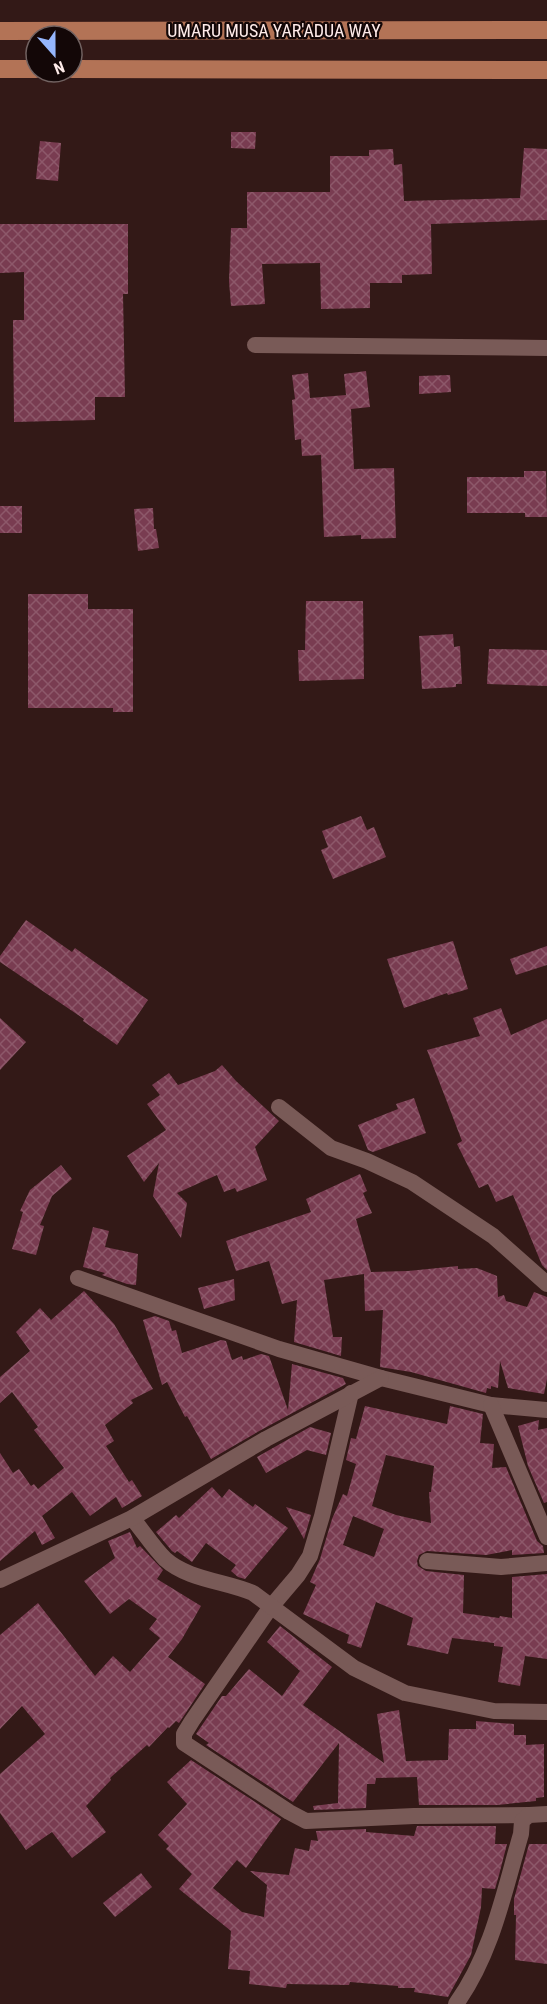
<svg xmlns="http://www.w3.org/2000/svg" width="547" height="2004" viewBox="0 0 547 2004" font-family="'Roboto Condensed',sans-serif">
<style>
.building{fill:url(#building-cross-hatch);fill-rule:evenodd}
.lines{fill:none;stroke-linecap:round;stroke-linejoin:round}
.street{stroke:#795a57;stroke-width:16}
.primary{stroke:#b37356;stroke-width:18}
.labels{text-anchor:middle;stroke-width:4.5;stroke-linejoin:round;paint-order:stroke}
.street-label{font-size:18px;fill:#feebe9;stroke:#130707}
</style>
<defs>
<pattern id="building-cross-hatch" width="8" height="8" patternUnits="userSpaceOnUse" patternTransform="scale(1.5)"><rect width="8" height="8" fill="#793c51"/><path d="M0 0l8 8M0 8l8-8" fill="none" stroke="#8d586a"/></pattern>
</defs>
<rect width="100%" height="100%" fill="#331917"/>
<g class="building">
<path d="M 231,132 L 256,132 L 255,149 L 231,148 Z"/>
<path d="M 40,141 L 61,143 L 58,181 L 36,179 Z"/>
<path d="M 524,148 L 547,149 L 547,220 L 431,224 L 432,274 L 402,275 L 402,283 L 370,283 L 370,308 L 321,309 L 320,263 L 262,264 L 265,304 L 231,306 L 229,281 L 231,228 L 247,228 L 247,192 L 330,192 L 330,156 L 369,156 L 369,150 L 393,149 L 394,165 L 402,164 L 404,201 L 520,198 Z"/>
<path d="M 0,224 L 128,224 L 128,294 L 123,294 L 125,397 L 95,397 L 95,420 L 14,422 L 13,320 L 24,320 L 24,272 L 0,273 Z"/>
<path d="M 366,371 L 370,407 L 351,409 L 354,469 L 394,468 L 396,538 L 361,539 L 361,535 L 324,537 L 321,455 L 302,456 L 301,439 L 295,440 L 292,400 L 295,399 L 292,375 L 308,373 L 310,398 L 346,395 L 344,374 Z"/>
<path d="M 450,375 L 451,392 L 419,394 L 419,376 Z"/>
<path d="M 524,471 L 546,471 L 547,517 L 525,517 L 525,513 L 467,513 L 467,477 L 524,477 Z"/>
<rect x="0" y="506" width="22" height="27"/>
<path d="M 153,508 L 154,529 L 156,529 L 159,548 L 138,551 L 134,509 Z"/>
<path d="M 28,594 L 88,594 L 88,609 L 133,609 L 133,712 L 113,712 L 113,708 L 28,708 Z"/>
<path d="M 306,601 L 363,601 L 364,679 L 299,681 L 298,650 L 305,650 Z"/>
<path d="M 453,634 L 454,647 L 460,646 L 462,684 L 456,684 L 456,687 L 422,689 L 419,636 Z"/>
<path d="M 489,649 L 547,650 L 547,686 L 487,684 Z"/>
<path d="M 361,816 L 367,830 L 374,827 L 386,857 L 333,879 L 321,850 L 328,847 L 322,831 Z"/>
<path d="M 26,920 L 72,952 L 75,948 L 148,1000 L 117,1045 L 83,1021 L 84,1019 L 0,962 L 0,956 Z"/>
<path d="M 453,941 L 468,989 L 448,995 L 447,993 L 404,1008 L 387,959 Z"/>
<path d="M 547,946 L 547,965 L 516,975 L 510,959 Z"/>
<path d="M 501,1008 L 511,1035 L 547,1019 L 547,1270 L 542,1265 L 513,1195 L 496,1202 L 488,1184 L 479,1188 L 457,1144 L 462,1141 L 427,1050 L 480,1036 L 473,1018 Z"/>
<path d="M 0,1018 L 26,1042 L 0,1070 Z"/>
<path d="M 222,1065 L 236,1081 L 279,1121 L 255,1147 L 267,1180 L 237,1192 L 235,1188 L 224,1192 L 217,1175 L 177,1193 L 187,1203 L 181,1238 L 153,1196 L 159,1163 L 144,1182 L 127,1156 L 166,1130 L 147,1104 L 160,1095 L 152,1085 L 169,1073 L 178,1085 L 215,1071 Z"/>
<path d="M 414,1098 L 426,1133 L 373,1152 L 368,1150 L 358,1125 L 398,1109 L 396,1104 Z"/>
<path d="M 61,1165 L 72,1179 L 52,1196 L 40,1225 L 44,1226 L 36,1255 L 12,1249 L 23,1212 L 20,1211 L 30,1190 Z"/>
<path d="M 360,1174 L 367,1191 L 363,1193 L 372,1213 L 356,1219 L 371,1272 L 408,1271 L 458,1266 L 458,1269 L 477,1268 L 497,1276 L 498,1297 L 504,1295 L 506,1301 L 527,1307 L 534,1292 L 547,1297 L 547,1379 L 544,1394 L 508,1388 L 500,1361 L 498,1388 L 491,1386 L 491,1389 L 487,1388 L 486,1393 L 411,1372 L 380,1367 L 383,1310 L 365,1311 L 364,1274 L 324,1280 L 333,1337 L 342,1337 L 341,1356 L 294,1342 L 297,1300 L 282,1304 L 269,1261 L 236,1271 L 226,1241 L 311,1212 L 306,1199 Z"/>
<path d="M 93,1227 L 109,1231 L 105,1247 L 138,1254 L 136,1285 L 127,1284 L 102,1275 L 105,1273 L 83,1267 Z"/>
<path d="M 234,1279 L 235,1300 L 204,1309 L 198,1288 Z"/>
<path d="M 84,1291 L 114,1324 L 153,1389 L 131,1400 L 133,1403 L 105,1425 L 114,1441 L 106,1446 L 129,1482 L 132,1480 L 142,1496 L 122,1508 L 116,1497 L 90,1516 L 72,1492 L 42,1516 L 55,1538 L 42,1545 L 35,1531 L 0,1561 L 0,1453 L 13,1473 L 19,1469 L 31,1486 L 34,1484 L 38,1489 L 64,1468 L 34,1430 L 38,1427 L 12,1392 L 0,1403 L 0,1377 L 30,1351 L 16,1332 L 40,1308 L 51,1320 Z"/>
<path d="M 155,1316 L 169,1321 L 172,1331 L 176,1330 L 182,1353 L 221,1340 L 226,1341 L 232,1360 L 242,1356 L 243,1360 L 261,1354 L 269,1356 L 288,1410 L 292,1364 L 343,1378 L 346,1384 L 261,1430 L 211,1459 L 187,1416 L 185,1417 L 167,1382 L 162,1385 L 143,1320 Z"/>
<path d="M 365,1406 L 447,1424 L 450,1406 L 483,1414 L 480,1443 L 494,1444 L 492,1468 L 506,1467 L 537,1541 L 543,1546 L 544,1553 L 512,1555 L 512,1550 L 486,1555 L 427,1551 L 419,1555 L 417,1561 L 418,1566 L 426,1571 L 464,1575 L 463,1613 L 499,1618 L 500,1616 L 512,1618 L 512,1577 L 547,1574 L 547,1659 L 525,1656 L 520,1686 L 498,1682 L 503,1647 L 494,1646 L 494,1643 L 452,1638 L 448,1654 L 407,1645 L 413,1618 L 376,1602 L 361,1648 L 347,1643 L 349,1635 L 303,1614 L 316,1585 L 310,1582 L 320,1559 L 332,1519 L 343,1494 L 347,1496 L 356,1464 L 346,1460 L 351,1438 L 356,1439 ZM 386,1455 L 434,1466 L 431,1492 L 429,1492 L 431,1523 L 396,1515 L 372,1506 ZM 353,1516 L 384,1529 L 374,1557 L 343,1545 Z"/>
<path d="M 539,1420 L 538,1430 L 547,1428 L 547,1502 L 544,1503 L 528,1466 L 518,1426 Z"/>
<path d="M 310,1427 L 331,1433 L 326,1455 L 307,1450 L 266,1473 L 257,1457 Z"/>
<path d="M 212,1487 L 222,1498 L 229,1489 L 253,1507 L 255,1504 L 288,1528 L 245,1579 L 238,1577 L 231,1571 L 236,1565 L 206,1543 L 192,1562 L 177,1551 L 175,1553 L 172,1551 L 156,1532 L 176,1515 L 179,1518 Z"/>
<path d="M 286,1507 L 311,1515 L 304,1539 Z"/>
<path d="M 130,1532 L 137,1548 L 140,1546 L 163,1570 L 157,1579 L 201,1606 L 182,1639 L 168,1657 L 205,1684 L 179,1723 L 176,1721 L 169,1728 L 168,1727 L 149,1747 L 147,1745 L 110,1778 L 111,1780 L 86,1806 L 106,1832 L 72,1858 L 52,1832 L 26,1850 L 0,1813 L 0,1774 L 45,1734 L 22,1706 L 0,1729 L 0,1635 L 38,1603 L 95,1676 L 113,1656 L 130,1672 L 160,1638 L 149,1629 L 157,1619 L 129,1599 L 110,1614 L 84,1581 L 115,1558 L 108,1541 Z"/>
<path d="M 280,1626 L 332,1667 L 303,1705 L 384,1763 L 377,1714 L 399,1710 L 406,1761 L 448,1760 L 449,1729 L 476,1729 L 476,1721 L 514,1724 L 514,1735 L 526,1735 L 526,1745 L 544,1744 L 544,1797 L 536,1798 L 536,1801 L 497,1805 L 419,1805 L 417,1777 L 376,1778 L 375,1784 L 367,1784 L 366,1808 L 314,1810 L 313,1806 L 338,1803 L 339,1743 L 293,1802 L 206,1745 L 209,1743 L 196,1734 L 222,1696 L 226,1696 L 249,1669 L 282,1696 L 300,1671 L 267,1642 Z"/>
<path d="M 191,1760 L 281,1819 L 246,1868 L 237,1860 L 213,1888 L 242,1912 L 264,1917 L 267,1885 L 250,1871 L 289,1875 L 295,1848 L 309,1851 L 311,1840 L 318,1841 L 316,1831 L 366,1829 L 366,1832 L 414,1836 L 417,1826 L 496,1826 L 495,1844 L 507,1844 L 499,1875 L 495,1889 L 482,1888 L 481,1907 L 471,1955 L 448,1997 L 414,1992 L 415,1988 L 398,1988 L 398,1986 L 350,1982 L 349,1985 L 287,1984 L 286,1988 L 249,1984 L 250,1971 L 228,1969 L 231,1931 L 179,1889 L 192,1874 L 166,1849 L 169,1846 L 158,1835 L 187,1804 L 167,1782 Z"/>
<path d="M 529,1844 L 547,1844 L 547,1964 L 515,1960 L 516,1915 L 514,1915 L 514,1899 Z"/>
<path d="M 141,1873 L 152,1887 L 115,1917 L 103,1903 Z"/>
</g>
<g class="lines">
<g class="street">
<path d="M 255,345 L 547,348"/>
<path d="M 279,1107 L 331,1148 L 367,1161 L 412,1182 L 493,1236 L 547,1284"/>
<path d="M 78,1278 L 279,1349 L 381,1378 L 491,1405 L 547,1410"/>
<path d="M 351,1393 L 322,1516 L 310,1556 L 298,1575 L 270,1608 L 192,1721 L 184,1734 L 184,1743 L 289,1812 L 306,1821 L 414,1816 L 529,1815"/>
<path d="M 491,1405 L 547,1537"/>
<path d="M 132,1518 C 143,1531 153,1547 165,1559 C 188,1580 226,1581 253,1593 L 354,1668 L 405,1693 L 494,1711 L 547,1712"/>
<path d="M 427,1561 L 501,1567 L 547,1563"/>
<path d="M 0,1580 L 132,1518 L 266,1439 L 381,1378"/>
<path d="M 456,2004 C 492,1954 504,1892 521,1834 L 522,1821 L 529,1815 L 547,1814"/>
</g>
<g class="primary">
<path d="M 0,31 L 547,30"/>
<path d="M 0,69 L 36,69"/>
<path d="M 72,69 L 547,70"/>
</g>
</g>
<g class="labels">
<g class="street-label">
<text x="274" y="37">UMARU MUSA YAR'ADUA WAY</text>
</g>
</g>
<g transform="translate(54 54) rotate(159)"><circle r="28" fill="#130707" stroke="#716261" stroke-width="1.5"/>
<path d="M0-4.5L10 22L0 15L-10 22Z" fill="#95b6fd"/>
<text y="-9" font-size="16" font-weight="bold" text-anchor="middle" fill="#feebe9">N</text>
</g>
</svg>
